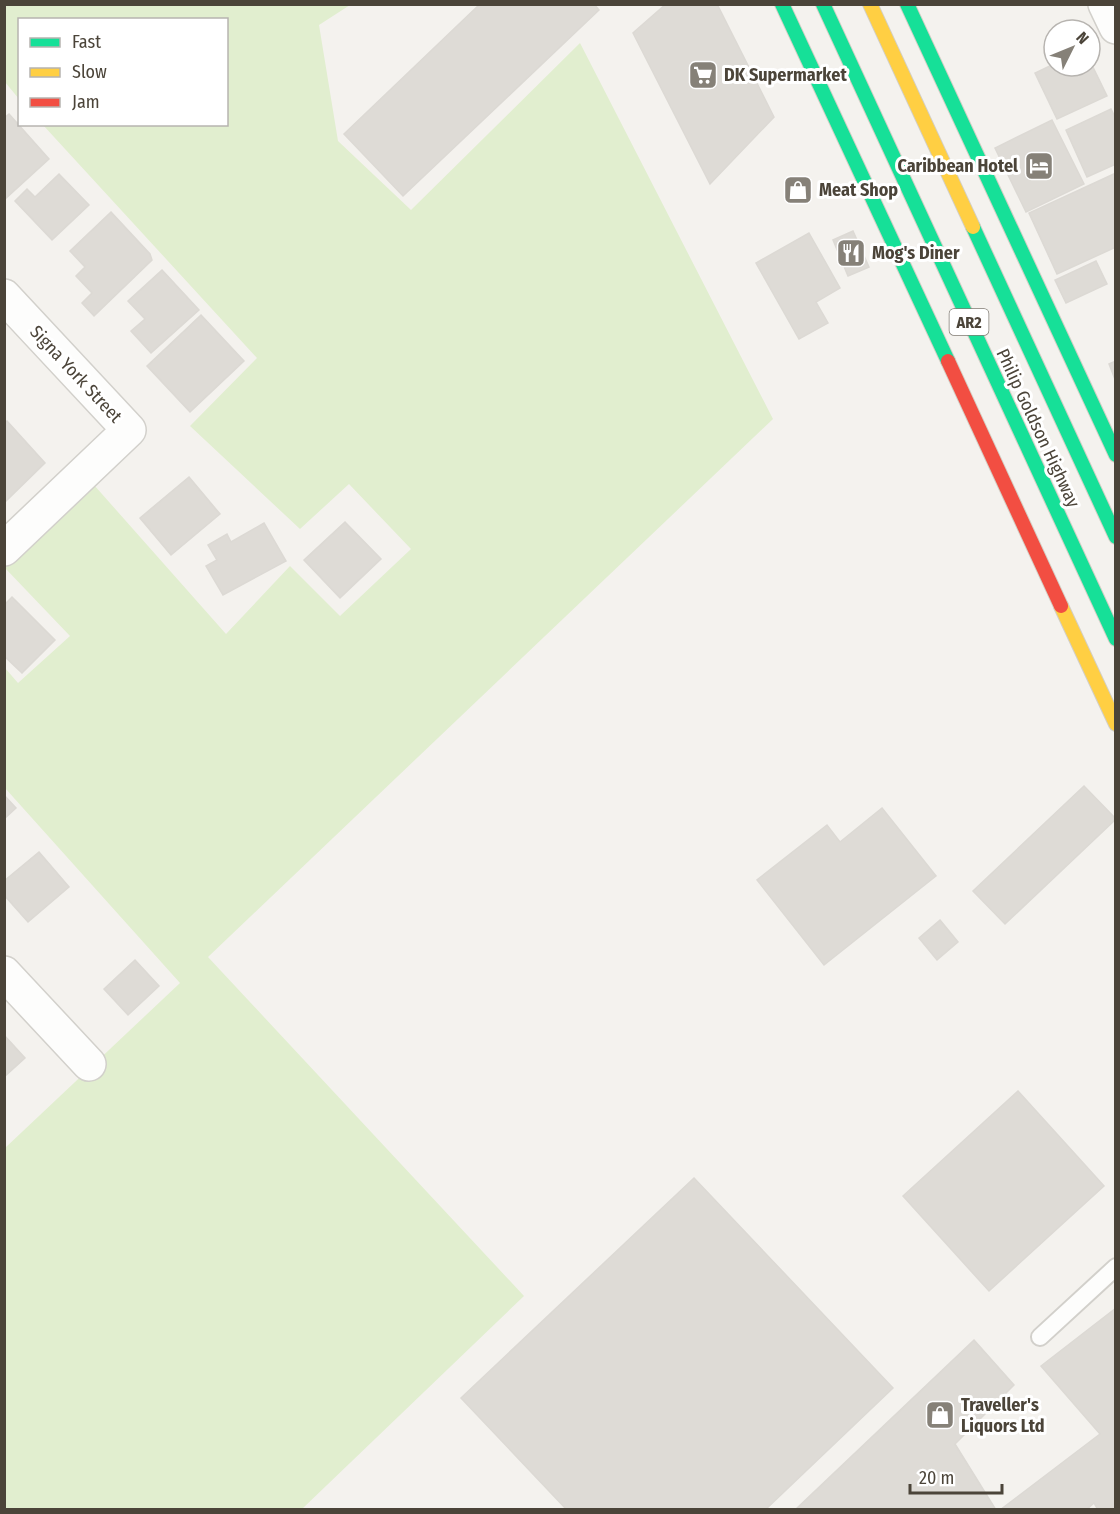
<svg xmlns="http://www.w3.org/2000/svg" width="1120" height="1514" viewBox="0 0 1120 1514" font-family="'Fira Sans Condensed',sans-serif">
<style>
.green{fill:#e1eecf}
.building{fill:#dedbd6;stroke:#dcd9d4;stroke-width:1.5}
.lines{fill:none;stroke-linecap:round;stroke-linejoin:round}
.lane-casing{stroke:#d2d0cb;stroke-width:20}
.street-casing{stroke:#d2d0cb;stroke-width:36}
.fast-casing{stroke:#d3cfc5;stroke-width:16}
.slow-casing{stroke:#d3cfc5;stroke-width:16}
.jam-casing{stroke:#d3cfc5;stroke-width:16}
.lane{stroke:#fdfdfc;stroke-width:16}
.street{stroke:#fdfdfc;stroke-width:33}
.fast{stroke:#16e098;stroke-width:14}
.slow{stroke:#ffcf43;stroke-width:14}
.jam{stroke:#f24e42;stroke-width:14}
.labels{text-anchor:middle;stroke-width:6;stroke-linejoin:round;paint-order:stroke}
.shield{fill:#fff;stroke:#817c74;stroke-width:1.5}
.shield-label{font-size:16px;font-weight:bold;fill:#4b4439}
.poi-label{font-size:18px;font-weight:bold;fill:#4b4439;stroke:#fff;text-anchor:start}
.street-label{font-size:18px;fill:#4b4439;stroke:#fff}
</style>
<rect width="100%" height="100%" fill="#f4f2ee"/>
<path class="green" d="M 5,5 L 350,5 L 319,25 L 338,141 L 411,210 L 580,43 L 773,419 L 208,957 L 524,1296 L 302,1509 L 5,1509 L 5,1148 L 180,983 L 5,788 L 5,668 L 18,683 L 70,636 L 5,568 L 94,485 L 226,634 L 290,566 L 340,616 L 411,549 L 349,484 L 300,529 L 190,426 L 257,358 L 43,125 L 226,124 L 226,20 L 20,20 L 19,99 L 5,82 Z"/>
<g class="building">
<path d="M 480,4 L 594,4 L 599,10 L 403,196 L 344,134 Z"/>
<path d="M 666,4 L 717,4 L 774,117 L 710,184 L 633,33 Z"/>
<path d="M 1090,61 L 1107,96 L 1057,119 L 1035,73 L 1054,64 L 1054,66 L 1090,66 Z"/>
<path d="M 1111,109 L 1116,119 L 1116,164 L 1087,177 L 1066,130 Z"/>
<path d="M 9,114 L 49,159 L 5,199 L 4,118 Z"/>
<path d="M 1052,120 L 1084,184 L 1026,212 L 995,148 Z"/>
<path d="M 1116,173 L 1116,247 L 1057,274 L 1029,213 Z"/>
<path d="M 59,174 L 89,205 L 52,240 L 15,201 L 27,189 L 35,197 Z"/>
<path d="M 111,212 L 150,254 L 152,260 L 94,316 L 82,303 L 92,293 L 76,276 L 85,267 L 70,251 Z"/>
<path d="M 853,231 L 869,267 L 848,276 L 833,240 Z"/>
<path d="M 809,233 L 840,288 L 816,302 L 828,323 L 799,339 L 756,263 Z"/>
<path d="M 1096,261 L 1107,284 L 1066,303 L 1055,280 Z"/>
<path d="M 162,270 L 199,310 L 151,353 L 131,331 L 145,319 L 128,301 Z"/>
<path d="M 201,315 L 244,361 L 190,412 L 147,366 Z"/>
<path d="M 1116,361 L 1116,382 L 1109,364 Z"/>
<path d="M 7,421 L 45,463 L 5,502 L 4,423 Z"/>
<path d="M 189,477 L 220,514 L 171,555 L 140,518 Z"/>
<path d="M 345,522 L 381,559 L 340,598 L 304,560 Z"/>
<path d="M 264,523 L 286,561 L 223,595 L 206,566 L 217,560 L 208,545 L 227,534 L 231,542 Z"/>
<path d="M 12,597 L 55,640 L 22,673 L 4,656 L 4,605 Z"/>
<path d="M 1084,786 L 1116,819 L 1005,924 L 973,891 Z"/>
<path d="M 4,795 L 16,808 L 4,819 Z"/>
<path d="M 882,808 L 936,876 L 824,965 L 757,880 L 827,825 L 840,842 Z"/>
<path d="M 39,852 L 69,887 L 28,922 L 4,895 L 4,881 Z"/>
<path d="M 940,920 L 958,942 L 937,960 L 919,938 Z"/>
<path d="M 135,960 L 159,986 L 128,1015 L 104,989 Z"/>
<path d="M 4,1035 L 25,1058 L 4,1077 Z"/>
<path d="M 1018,1091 L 1104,1186 L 989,1291 L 903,1196 Z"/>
<path d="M 694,1178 L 893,1388 L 765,1510 L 567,1510 L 461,1398 Z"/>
<path d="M 1116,1308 L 1116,1510 L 1098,1510 L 1094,1503 L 1086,1510 L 1000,1510 L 1100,1434 L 1041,1366 Z"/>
<path d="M 974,1340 L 1014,1385 L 955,1444 L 996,1510 L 795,1510 Z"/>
</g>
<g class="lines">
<g class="lane-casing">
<path id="lane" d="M 1040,1337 L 1116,1267"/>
</g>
<g class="street-casing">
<g id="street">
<path d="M 1105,4 L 1116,27"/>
<path d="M 4,296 L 129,430 L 4,549"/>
<path d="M 4,973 L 89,1064"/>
</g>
</g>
<g class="fast-casing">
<g id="fast">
<path d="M 782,4 L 948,361"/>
<path d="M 823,4 L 1116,639"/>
<path d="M 907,4 L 1116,455"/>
<path d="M 973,227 L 1116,537"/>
</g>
</g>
<g class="slow-casing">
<g id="slow">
<path d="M 870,4 L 973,227"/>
<path d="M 1061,606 L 1116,724"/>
</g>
</g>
<g class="jam-casing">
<path id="jam" d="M 948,361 L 1061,606"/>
</g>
<use href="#lane" class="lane"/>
<use href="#street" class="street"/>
<use href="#fast" class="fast"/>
<use href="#slow" class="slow"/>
<use href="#jam" class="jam"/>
</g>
<defs>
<g id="supermarket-square" transform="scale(1.5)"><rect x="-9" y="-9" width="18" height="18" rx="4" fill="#868178" stroke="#fff"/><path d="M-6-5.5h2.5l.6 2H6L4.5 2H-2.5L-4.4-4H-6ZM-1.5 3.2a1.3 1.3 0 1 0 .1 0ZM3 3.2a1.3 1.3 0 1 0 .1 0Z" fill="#fff"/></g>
<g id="hotel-square" transform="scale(1.5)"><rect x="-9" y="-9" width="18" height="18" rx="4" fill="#868178" stroke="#fff"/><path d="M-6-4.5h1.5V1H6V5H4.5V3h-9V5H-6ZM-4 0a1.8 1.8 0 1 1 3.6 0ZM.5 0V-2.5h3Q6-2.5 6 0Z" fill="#fff"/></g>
<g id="shop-square" transform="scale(1.5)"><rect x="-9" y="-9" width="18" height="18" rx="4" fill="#868178" stroke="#fff"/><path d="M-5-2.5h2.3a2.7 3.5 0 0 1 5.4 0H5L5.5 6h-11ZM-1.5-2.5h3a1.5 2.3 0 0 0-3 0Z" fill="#fff"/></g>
<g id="restaurant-square" transform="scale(1.5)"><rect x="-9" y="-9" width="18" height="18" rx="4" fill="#868178" stroke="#fff"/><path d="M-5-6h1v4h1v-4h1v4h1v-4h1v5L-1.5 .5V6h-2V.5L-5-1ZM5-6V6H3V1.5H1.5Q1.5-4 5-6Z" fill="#fff"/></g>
</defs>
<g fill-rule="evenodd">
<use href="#supermarket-square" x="703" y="75"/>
<use href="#hotel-square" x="1039" y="166"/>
<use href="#shop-square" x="798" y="190"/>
<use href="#restaurant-square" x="851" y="253"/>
<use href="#shop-square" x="940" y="1415"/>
</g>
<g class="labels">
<rect class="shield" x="949.5" y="309" width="39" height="26" rx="4.5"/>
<g class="shield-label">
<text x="969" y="328">AR2</text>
</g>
<g class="poi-label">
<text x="724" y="81">DK Supermarket</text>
<text x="1018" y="172" text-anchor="end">Caribbean Hotel</text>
<text x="819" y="196">Meat Shop</text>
<text x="872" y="259">Mog's Diner</text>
<text x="961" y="1411">Traveller's<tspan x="961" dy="21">Liquors Ltd</tspan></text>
</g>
<g class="street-label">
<text transform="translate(76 374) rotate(47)" y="6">Signa York Street</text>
<text transform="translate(1038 428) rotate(65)" y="6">Philip Goldson Highway</text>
</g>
</g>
<rect width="1120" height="1514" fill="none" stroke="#4b4439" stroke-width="12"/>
<rect x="18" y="18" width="210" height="108" fill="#ffffff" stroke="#b7b4b0" stroke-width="1.5"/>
<rect x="30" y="38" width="30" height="9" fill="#16e098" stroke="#b7b4b0" stroke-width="1.5"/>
<text x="72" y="48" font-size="18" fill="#4b4439">Fast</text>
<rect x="30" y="68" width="30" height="9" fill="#ffcf43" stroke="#b7b4b0" stroke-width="1.5"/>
<text x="72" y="78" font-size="18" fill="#4b4439">Slow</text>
<rect x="30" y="98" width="30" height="9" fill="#f24e42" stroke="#b7b4b0" stroke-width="1.5"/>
<text x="72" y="108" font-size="18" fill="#4b4439">Jam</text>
<g transform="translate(1072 48) rotate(47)"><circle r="28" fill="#ffffff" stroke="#b7b4b0" stroke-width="1.5"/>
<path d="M0-4.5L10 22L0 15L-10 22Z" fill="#868178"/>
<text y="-9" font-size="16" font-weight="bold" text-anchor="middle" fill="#4b4439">N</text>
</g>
<path d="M910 1484v9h92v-9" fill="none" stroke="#4b4439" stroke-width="3"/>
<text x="919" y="1484" font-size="18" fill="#4b4439" stroke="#ffffff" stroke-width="4.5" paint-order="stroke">20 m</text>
</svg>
